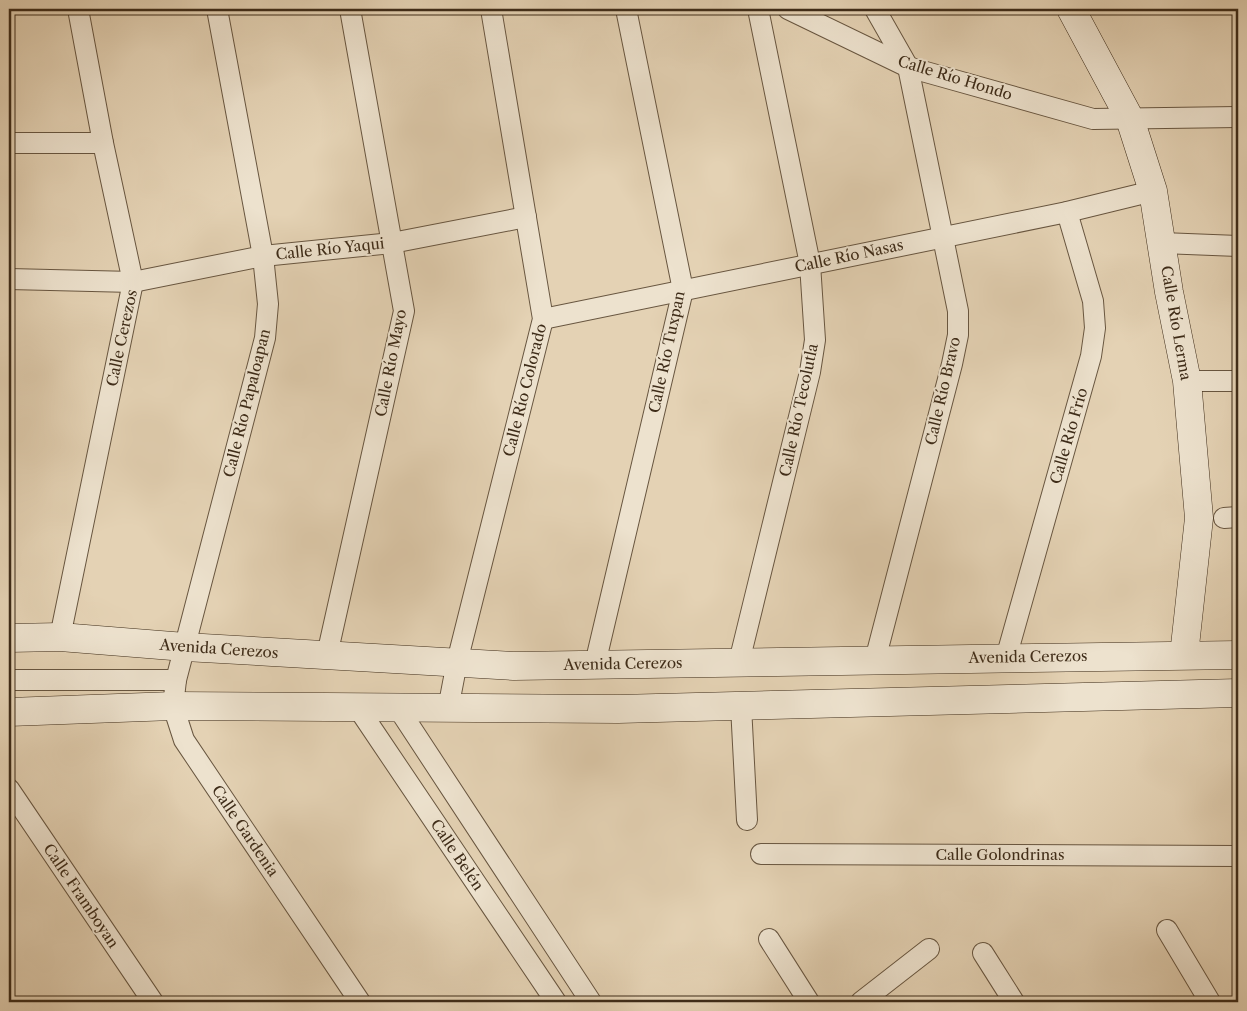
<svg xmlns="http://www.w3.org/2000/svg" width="1247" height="1011" viewBox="0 0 1247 1011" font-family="'Libre Caslon Text',serif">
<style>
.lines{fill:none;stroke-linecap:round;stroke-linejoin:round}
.street-casing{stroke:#685640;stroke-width:22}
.secondary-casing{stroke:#3e2c19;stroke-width:29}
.street{stroke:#ede2ce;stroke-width:20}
.secondary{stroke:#ede2ce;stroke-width:28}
.labels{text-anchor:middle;stroke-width:4;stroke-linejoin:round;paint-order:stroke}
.street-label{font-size:15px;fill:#3e2c19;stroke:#ede2ce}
</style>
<rect width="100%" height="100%" fill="#e4d2b4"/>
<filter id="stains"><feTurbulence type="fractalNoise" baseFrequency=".004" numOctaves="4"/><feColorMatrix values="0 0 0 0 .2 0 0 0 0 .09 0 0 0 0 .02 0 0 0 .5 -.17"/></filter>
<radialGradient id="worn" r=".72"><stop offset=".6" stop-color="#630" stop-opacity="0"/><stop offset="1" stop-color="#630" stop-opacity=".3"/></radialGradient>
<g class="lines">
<g class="street-casing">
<g id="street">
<path d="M 217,9 L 263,256 L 268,304 L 265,338 L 176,680 L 173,706 L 184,740 L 360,1002"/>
<path d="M 788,9 L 908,67 L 1093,119 L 1238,117"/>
<path d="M 9,143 L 103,143"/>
<path d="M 1162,243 L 1238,246"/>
<path d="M 9,279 L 133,282 L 263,256 L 392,243 L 526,217"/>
<path d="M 543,319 L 1067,212 L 1153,191"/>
<path d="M 1187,381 L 1238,381"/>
<path d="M 1224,518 L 1238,517"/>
<path d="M 60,637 L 133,282 L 103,143 L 78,9"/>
<path d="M 327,655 L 404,311 L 350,9"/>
<path d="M 1006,658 L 1091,356 L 1095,328 L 1093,301 L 1067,212"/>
<path d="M 875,660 L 952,364 L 958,335 L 958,311 L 908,67 L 875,9"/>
<path d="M 739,662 L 810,372 L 815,340 L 810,264 L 758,9"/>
<path d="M 595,664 L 683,290 L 626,9"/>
<path d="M 9,680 L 176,680"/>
<path d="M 741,706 L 747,820"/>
<path d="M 358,708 L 556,1002"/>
<path d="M 398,708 L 591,1002"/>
<path d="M 448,709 L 457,662 L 543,319 L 491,9"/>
<path d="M 9,789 L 153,1002"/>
<path d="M 761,854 L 1238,856"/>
<path d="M 1167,930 L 1210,1002"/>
<path d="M 769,939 L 809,1002"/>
<path d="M 983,953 L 1014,1002"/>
<path d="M 861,1002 L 929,949"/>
</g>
</g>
<g class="secondary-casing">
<g id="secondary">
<path d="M 1071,9 L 1130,119 L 1153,191 L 1169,292 L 1187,381 L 1199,518 L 1184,655"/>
<path d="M 9,638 L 60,637 L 185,647 L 514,666 L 1238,655"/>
<path d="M 9,712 L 173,706 L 618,709 L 1238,693"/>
</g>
</g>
<use href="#street" class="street"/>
<use href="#secondary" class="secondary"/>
</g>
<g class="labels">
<g class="street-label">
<text transform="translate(955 78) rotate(17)" y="5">Calle Río Hondo</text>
<text transform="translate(330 249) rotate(-6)" y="5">Calle Río Yaqui</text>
<text transform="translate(849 256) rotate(-12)" y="5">Calle Río Nasas</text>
<text transform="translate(1176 323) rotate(80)" y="5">Calle Río Lerma</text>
<text transform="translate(122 338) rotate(-78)" y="5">Calle Cerezos</text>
<text transform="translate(667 352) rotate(-78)" y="5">Calle Río Tuxpan</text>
<text transform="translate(391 363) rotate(-79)" y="5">Calle Río Mayo</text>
<text transform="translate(525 390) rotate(-76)" y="5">Calle Río Colorado</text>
<text transform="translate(943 391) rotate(-77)" y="5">Calle Río Bravo</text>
<text transform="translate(247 403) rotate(-76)" y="5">Calle Río Papaloapan</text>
<text transform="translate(799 410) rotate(-78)" y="5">Calle Río Tecolutla</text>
<text transform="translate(1069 436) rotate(-74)" y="5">Calle Río Frío</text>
<text transform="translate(219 649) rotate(4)" y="5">Avenida Cerezos</text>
<text transform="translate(1028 657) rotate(-1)" y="5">Avenida Cerezos</text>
<text transform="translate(623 664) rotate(-1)" y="5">Avenida Cerezos</text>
<text transform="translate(245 831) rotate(56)" y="5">Calle Gardenia</text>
<text transform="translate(457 855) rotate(56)" y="5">Calle Belén</text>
<text x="1000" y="860">Calle Golondrinas</text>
<text transform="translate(81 896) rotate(56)" y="5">Calle Framboyan</text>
</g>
</g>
<rect width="1247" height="1011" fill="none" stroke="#e4d2b4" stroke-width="30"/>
<rect x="10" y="10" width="1227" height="991" fill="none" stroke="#3e2c19" stroke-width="2.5"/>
<rect x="15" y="15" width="1217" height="981" fill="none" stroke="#3e2c19"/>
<rect width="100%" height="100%" filter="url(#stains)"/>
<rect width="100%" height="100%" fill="url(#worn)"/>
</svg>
